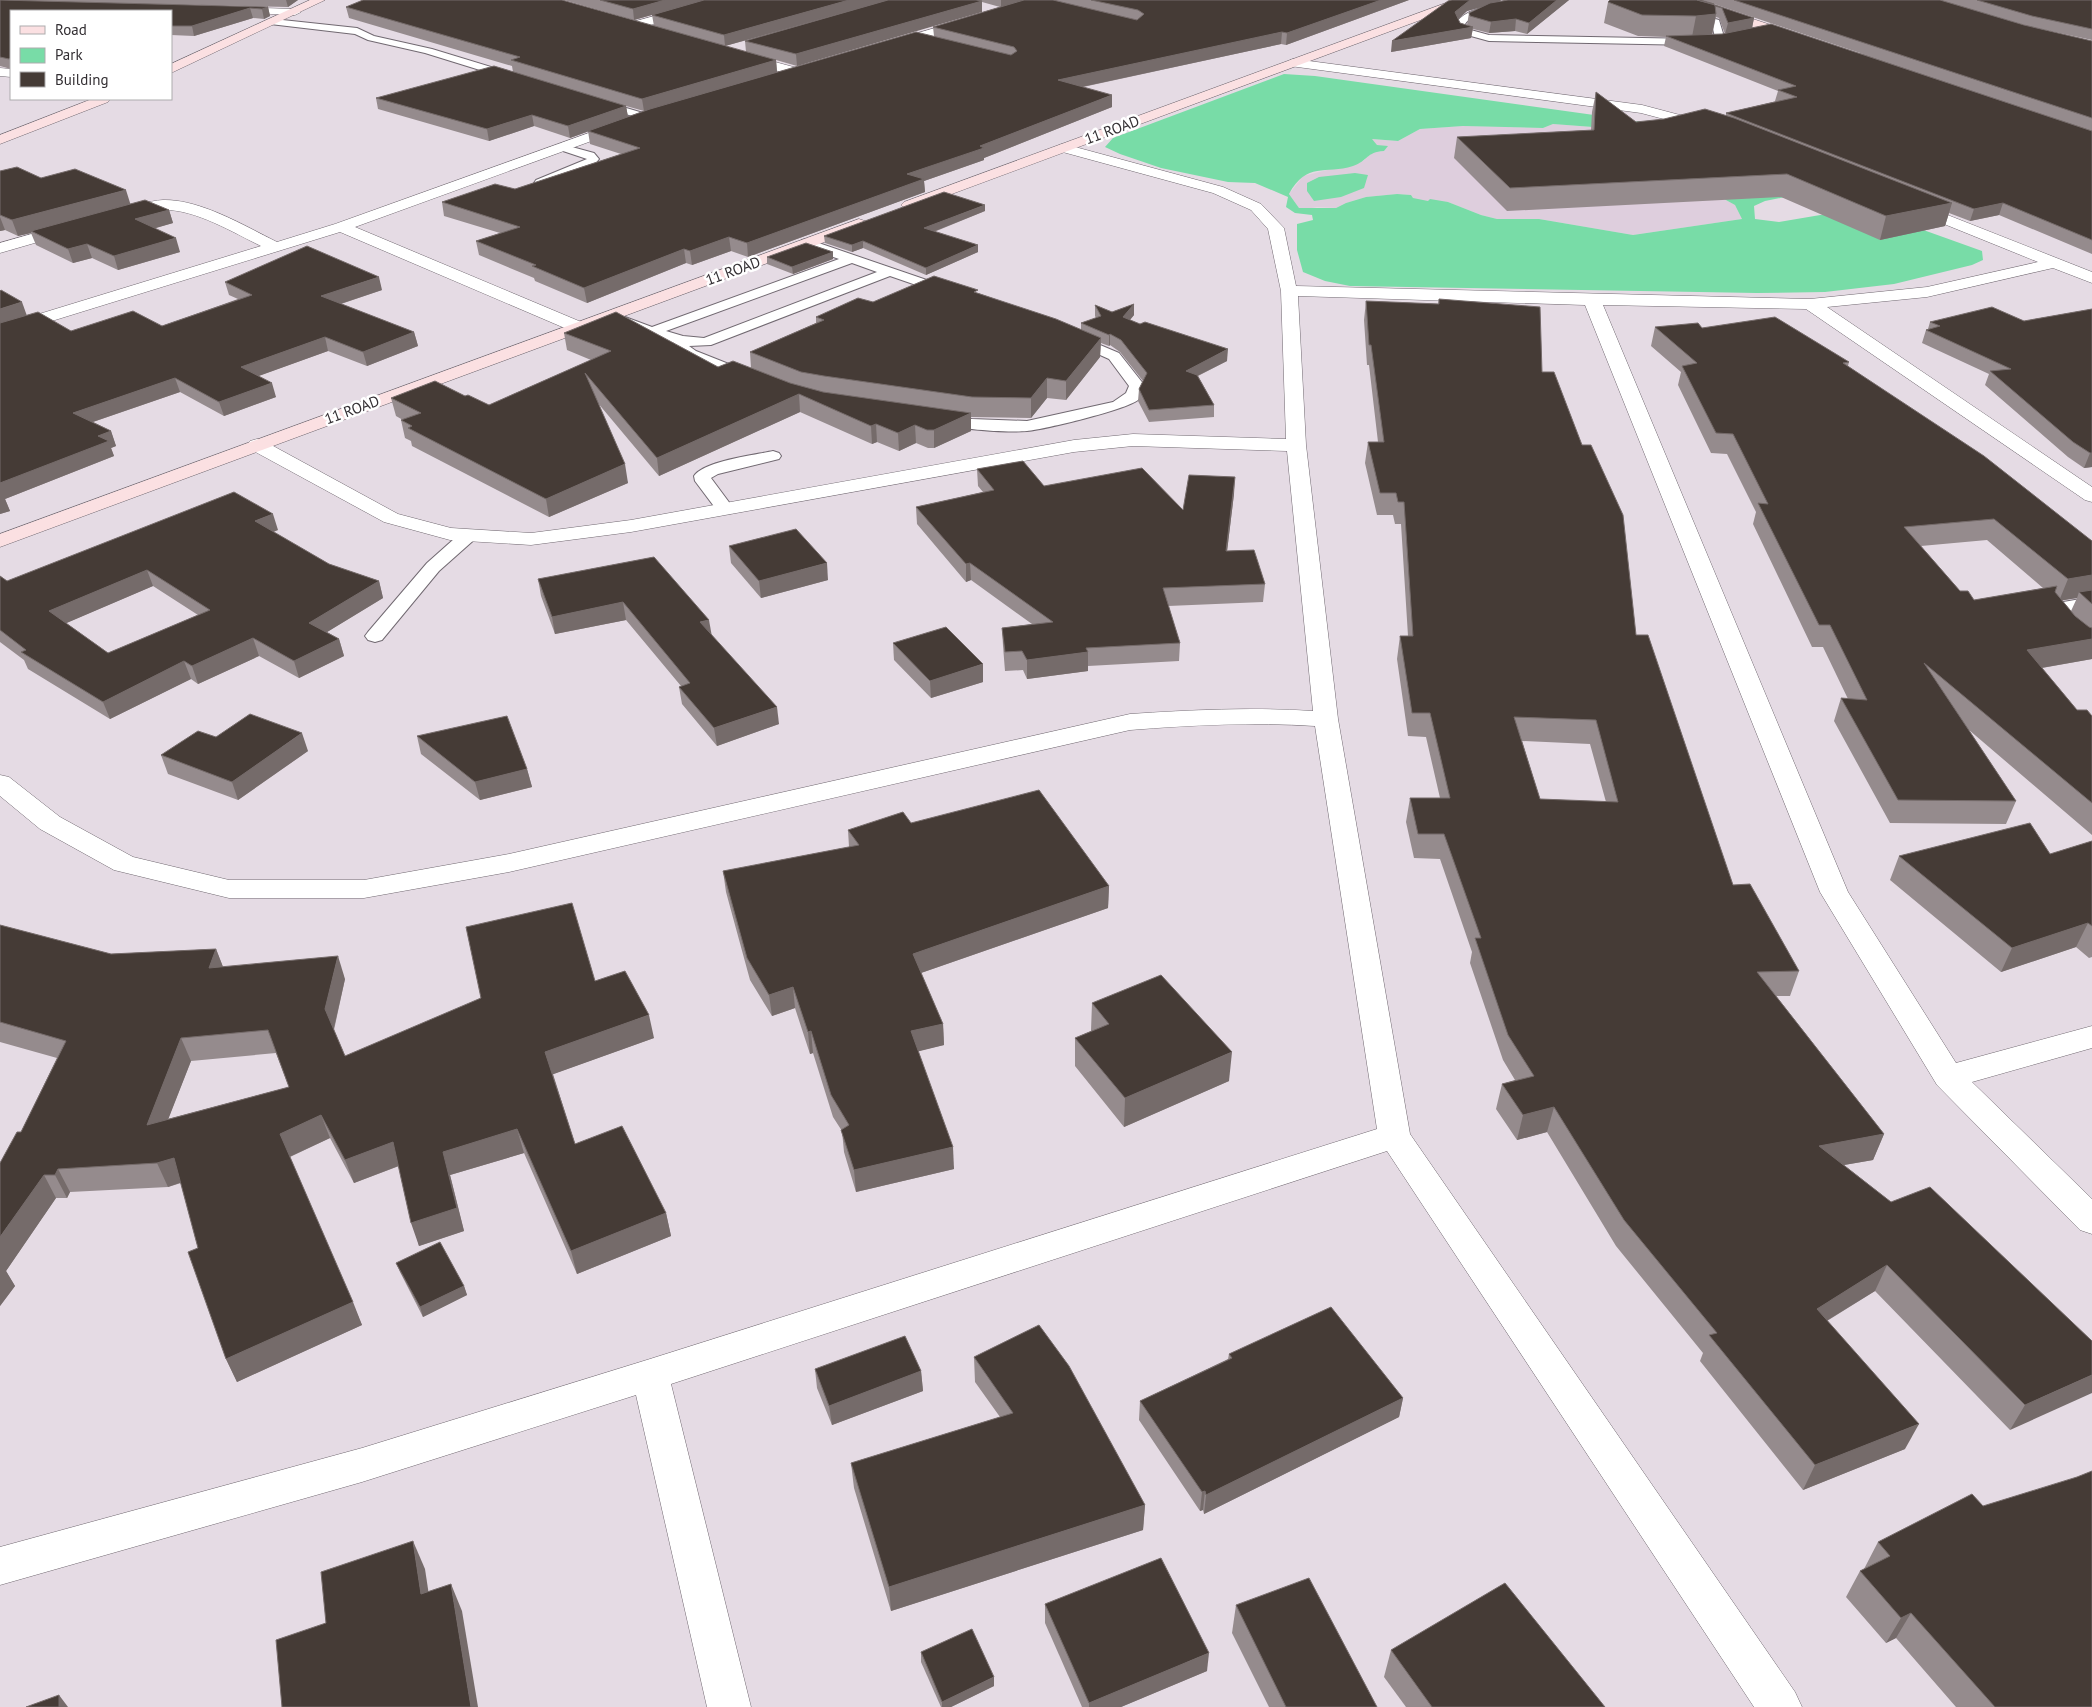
<svg xmlns="http://www.w3.org/2000/svg" width="2092" height="1707" viewBox="0 0 2092 1707" font-family="'PT Sans',sans-serif">
<style>
.built{fill:#decedd}
.green{fill:#78dca7;fill-rule:evenodd}
.lines{fill:none;stroke-linecap:round;stroke-linejoin:round}
.lane-casing{stroke:#716971;stroke-width:2}
.street-casing{stroke:#716971;stroke-width:1}
.secondary-casing{stroke:#716971;stroke-width:1}
.lane{fill:#fff;fill-rule:evenodd}
.street{fill:#fff;fill-rule:evenodd}
.secondary{fill:#fbe0e2;fill-rule:evenodd}
.wall{fill:#958b8d;fill-rule:evenodd}
.shaded-wall{fill:#756b6a}
.building{fill:#453b36;stroke:#756b6a;fill-rule:evenodd}
.labels{text-anchor:middle;stroke-width:5;stroke-linejoin:round;paint-order:stroke}
.far-street-label{font-size:15px;fill:#332f33;stroke:#fff}
</style>
<rect width="100%" height="100%" fill="#e5dbe4"/>
<path class="built" d="M 1553,124 L 1593,127 L 1735,205 L 1742,219 L 1633,235 L 1539,219 L 1497,219 L 1481,215 L 1448,202 L 1422,201 L 1413,198 L 1411,195 L 1397,194 L 1366,197 L 1346,203 L 1336,208 L 1317,207 L 1307,209 L 1299,208 L 1289,194 L 1303,176 L 1363,161 L 1373,152 L 1384,151 L 1387,147 L 1377,145 L 1371,139 L 1398,141 L 1420,129 L 1463,126 L 1543,128 Z"/>
<g class="green">
<path d="M 1284,74 L 1315,76 L 1594,115 L 1622,123 L 1641,121 L 1674,132 L 1806,193 L 1765,201 L 1754,206 L 1755,219 L 1779,222 L 1838,212 L 1876,213 L 1982,251 L 1983,260 L 1972,265 L 1894,284 L 1825,292 L 1757,293 L 1350,286 L 1325,281 L 1303,272 L 1297,250 L 1297,224 L 1313,220 L 1312,215 L 1295,213 L 1286,207 L 1288,197 L 1255,183 L 1228,182 L 1161,168 L 1120,154 L 1105,147 L 1113,138 ZM 1553,124 L 1593,127 L 1735,205 L 1742,219 L 1633,235 L 1539,219 L 1497,219 L 1481,215 L 1448,202 L 1430,199 L 1428,201 L 1413,198 L 1411,195 L 1397,194 L 1366,197 L 1346,203 L 1336,208 L 1299,208 L 1289,194 C 1307,161 1325,175 1353,166 C 1368,161 1366,152 1384,151 L 1388,146 L 1377,145 L 1372,139 L 1398,141 L 1420,129 L 1463,126 L 1543,128 Z"/>
<path d="M 1355,173 L 1368,175 L 1364,188 L 1341,197 L 1314,201 L 1307,191 L 1307,183 L 1319,177 Z"/>
</g>
<g class="lines">
<g class="lane-casing">
<g id="lane">
<path d="M 1525,0 L 1544,0 L 1539,3 C 1523,6 1473,11 1465,24 L 1467,29 L 1489,35 L 1695,39 L 1700,42 L 1695,45 L 1489,41 L 1460,33 L 1455,24 C 1468,5 1503,4 1525,0 Z"/>
<path d="M 1626,0 L 1642,0 L 1719,20 L 1725,40 L 1720,43 L 1716,42 L 1712,24 L 1628,2 Z"/>
<path d="M 273,19 L 357,28 L 374,36 L 432,49 L 517,75 L 518,77 L 517,79 L 509,79 L 425,53 L 368,40 L 355,34 L 270,24 L 270,20 Z"/>
<path d="M 599,100 L 650,115 L 652,117 L 646,120 L 595,105 L 594,103 L 595,101 Z"/>
<path d="M 561,144 L 594,153 L 599,159 L 593,166 L 544,186 L 536,186 L 534,183 L 536,180 L 587,159 L 557,149 L 555,147 Z"/>
<path d="M 807,239 L 953,289 L 955,292 L 948,296 L 890,276 L 711,345 L 689,346 L 696,351 L 754,374 L 757,377 L 754,380 L 749,382 L 686,357 L 677,351 L 674,343 L 612,321 L 610,318 L 612,315 L 617,314 L 652,327 L 839,259 L 802,246 L 800,243 L 802,240 ZM 852,263 L 877,272 L 704,338 L 683,336 L 666,331 Z"/>
<path d="M 1074,334 L 1119,353 L 1145,386 C 1143,390 1142,396 1138,400 C 1125,410 1046,429 1027,431 C 1005,433 958,429 935,423 L 933,420 L 935,417 L 941,415 L 972,419 L 1027,421 L 1113,402 L 1126,393 L 1129,386 L 1109,359 L 1069,341 L 1067,338 L 1069,335 Z"/>
<path d="M 773,451 L 779,453 L 781,456 L 779,459 L 718,474 L 711,478 L 734,509 L 731,513 L 725,514 L 719,513 L 695,481 L 694,476 C 704,461 755,455 773,451 Z"/>
<path d="M 469,530 L 475,531 L 478,535 L 475,539 L 439,571 L 382,640 L 375,642 L 368,640 L 365,636 L 368,632 L 427,563 L 463,531 Z"/>
<path d="M 2092,597 L 2092,609 L 2067,612 L 2076,625 L 2074,629 C 2060,632 2055,623 2048,613 L 2052,604 Z"/>
</g>
</g>
<g class="street-casing">
<g id="street">
<path d="M 712,0 L 731,0 L 729,2 L 637,29 L 633,30 L 627,26 L 629,23 Z"/>
<path d="M 1031,0 L 1049,0 L 1047,2 L 895,48 L 887,48 L 885,45 L 887,42 Z"/>
<path d="M 231,7 L 295,9 L 301,12 L 295,15 L 227,12 L 225,10 Z"/>
<path d="M 742,53 L 801,69 L 802,72 L 796,76 L 738,60 L 736,57 Z"/>
<path d="M 1294,59 L 1642,105 L 1714,124 L 1716,127 L 1709,131 L 1641,113 L 1290,66 L 1288,63 L 1290,60 Z"/>
<path d="M 0,68 L 11,69 L 11,77 L 0,76 Z"/>
<path d="M 625,120 L 632,124 L 630,127 L 355,227 L 586,324 L 589,328 L 586,332 L 580,333 L 574,332 L 340,232 L 0,337 L 0,326 L 261,246 C 234,233 195,209 164,210 C 150,210 137,215 123,219 L 118,217 L 115,214 L 118,211 C 132,207 148,201 163,200 C 200,199 245,226 277,242 L 335,224 Z"/>
<path d="M 1064,144 L 1223,187 L 1261,204 L 1284,228 L 1296,286 L 1810,299 L 1927,287 L 2038,262 L 1907,209 L 1904,206 L 1907,203 L 1912,201 L 2092,272 L 2092,283 L 2053,268 L 1927,297 L 1827,307 L 2092,487 L 2092,502 L 2085,500 L 1806,309 L 1603,305 L 1848,892 L 1956,1063 L 2092,1026 L 2092,1048 L 1972,1082 L 2092,1199 L 2092,1234 L 2080,1230 L 1937,1085 L 1820,892 L 1585,305 L 1298,296 L 1306,445 L 1338,719 L 1410,1134 L 1795,1692 L 1802,1707 L 1754,1707 L 1387,1151 L 671,1384 L 751,1707 L 707,1707 L 636,1395 L 362,1482 L 0,1585 L 0,1547 L 362,1448 L 650,1359 L 1377,1129 L 1315,726 C 1252,722 1192,725 1130,730 L 509,872 L 364,898 L 229,898 L 114,870 L 40,829 L 0,796 L 0,775 L 9,777 L 60,817 L 133,857 L 229,880 L 364,880 L 509,854 L 1130,714 C 1191,710 1251,707 1313,711 L 1287,451 L 1133,446 L 1074,452 L 631,532 L 531,545 L 450,540 L 384,522 L 250,449 L 247,445 L 250,441 L 257,439 L 264,441 L 398,514 L 451,528 L 531,533 L 631,520 L 1074,440 L 1133,434 L 1286,439 L 1281,291 L 1268,229 L 1251,210 L 1213,193 L 1059,151 L 1057,148 L 1059,145 Z"/>
<path d="M 70,223 L 76,225 L 78,228 L 76,231 L 0,253 L 0,243 Z"/>
</g>
</g>
<g class="secondary-casing">
<g id="secondary">
<path d="M 310,0 L 325,0 L 171,73 L 171,64 Z"/>
<path d="M 1454,0 L 1471,0 L 1469,2 L 914,208 L 904,208 L 901,205 L 904,202 Z"/>
<path d="M 1679,0 L 1696,0 L 1801,35 L 1803,38 L 1797,42 L 1793,41 L 1681,2 Z"/>
<path d="M 92,99 L 110,99 L 108,102 L 0,144 L 0,135 Z"/>
<path d="M 859,219 L 865,221 L 867,224 L 865,227 L 0,547 L 0,534 Z"/>
</g>
</g>
<use href="#lane" class="lane"/>
<use href="#street" class="street"/>
<use href="#secondary" class="secondary"/>
</g>
<g class="wall">
<path d="M 0,0 L 298,0 L 288,7 L 160,4 L 268,7 L 270,16 L 264,19 L 253,18 L 194,36 L 171,35 L 171,11 L 11,11 L 11,69 L 0,66 Z"/>
<path d="M 564,0 L 1409,0 L 1286,45 L 1281,44 L 1083,87 L 1112,107 L 984,158 L 984,160 L 924,181 L 925,192 L 748,257 L 731,251 L 692,265 L 686,263 L 587,303 L 535,281 L 534,278 L 479,255 L 476,241 L 500,233 L 444,216 L 442,202 L 515,189 L 621,154 L 590,144 L 588,131 L 644,111 L 626,106 L 628,117 L 570,138 L 534,126 L 489,141 L 378,109 L 376,98 L 513,72 L 512,66 L 349,18 L 346,7 L 654,26 L 652,15 L 655,14 L 634,20 ZM 982,2 L 1000,7 L 933,27 L 934,36 L 777,72 L 776,60 L 797,66 ZM 779,31 L 745,41 L 746,52 L 725,46 Z"/>
<path d="M 1452,0 L 1500,1 L 1508,0 L 1569,0 L 1527,34 L 1515,31 L 1489,33 L 1473,29 L 1471,38 L 1391,52 ZM 1482,7 L 1469,13 L 1467,25 L 1460,23 L 1458,19 L 1467,11 Z"/>
<path d="M 1701,0 L 1754,18 L 1752,28 L 1863,54 L 1702,0 L 2092,0 L 2092,40 L 2028,26 L 1957,5 L 2024,25 L 2092,41 L 2092,254 L 1999,215 L 1970,221 L 1949,213 L 1945,226 L 1880,240 L 1781,197 L 1507,211 L 1454,158 L 1457,137 L 1591,130 L 1592,112 L 1596,92 L 1636,122 L 1726,116 L 1726,113 L 1777,101 L 1775,101 L 1778,91 L 1664,46 L 1666,37 L 1638,36 L 1604,23 L 1608,2 ZM 1716,17 L 1719,18 L 1725,34 L 1712,35 Z"/>
<path d="M 0,171 L 41,178 L 131,204 L 169,210 L 173,223 L 155,228 L 180,252 L 118,270 L 92,258 L 73,263 L 36,245 L 31,233 L 18,236 L 5,230 L 0,231 Z"/>
<path d="M 985,211 L 934,232 L 978,252 L 926,275 L 863,248 L 852,252 L 825,243 L 824,236 Z"/>
<path d="M 833,252 L 833,259 L 793,274 L 767,264 L 767,257 Z"/>
<path d="M 225,282 L 382,290 L 341,304 L 414,332 L 418,346 L 367,366 L 328,351 L 258,376 L 276,397 L 224,416 L 180,392 L 93,422 L 111,431 L 116,446 L 111,448 L 114,456 L 5,499 L 10,511 L 0,514 L 26,315 L 71,331 L 162,326 L 238,299 L 229,295 Z"/>
<path d="M 978,293 L 1081,330 L 1081,323 L 1096,318 L 1095,316 L 1095,305 L 1112,312 L 1134,304 L 1134,315 L 1130,320 L 1227,361 L 1198,376 L 1214,405 L 1214,417 L 1149,422 L 1138,401 L 1139,389 L 1143,381 L 1120,352 L 1110,345 L 1109,346 L 1101,343 L 1100,357 L 1066,400 L 1047,398 L 1031,418 L 971,417 L 971,431 L 934,448 L 928,448 L 916,443 L 899,451 L 877,442 L 872,444 L 800,412 L 659,476 L 597,402 L 628,483 L 549,517 L 412,446 L 411,441 L 405,438 L 401,420 L 403,420 L 396,416 L 391,398 L 465,396 L 489,405 L 591,360 L 567,350 L 564,333 L 718,367 L 751,368 L 750,352 L 816,323 L 816,317 L 873,302 Z"/>
<path d="M 1439,299 L 1542,372 L 1636,635 L 1733,885 L 1799,971 L 1790,996 L 1776,996 L 1884,1134 L 1873,1160 L 1844,1165 L 1891,1202 L 2092,1341 L 2010,1430 L 1875,1291 L 1827,1321 L 1905,1449 L 1803,1490 L 1700,1361 L 1703,1353 L 1616,1246 L 1547,1132 L 1517,1140 L 1496,1109 L 1502,1084 L 1515,1080 L 1503,1060 L 1470,963 L 1472,952 L 1440,859 L 1414,858 L 1406,822 L 1410,798 L 1440,798 L 1426,737 L 1408,736 L 1397,659 L 1400,636 L 1408,636 L 1401,524 L 1395,524 L 1393,515 L 1377,515 L 1365,463 L 1368,442 L 1378,442 L 1369,365 L 1367,365 L 1364,320 L 1366,301 L 1438,304 ZM 1522,741 L 1590,744 L 1606,802 L 1540,799 Z"/>
<path d="M 2092,309 L 2092,467 L 2084,468 L 2068,457 L 1985,385 L 1989,374 L 1922,343 L 1926,330 L 1928,329 L 1930,322 L 2024,321 Z"/>
<path d="M 1655,327 L 1702,328 L 1849,362 L 1848,366 L 2092,541 L 2092,659 L 2042,668 L 2077,710 L 2092,716 L 2092,835 L 1969,730 L 2016,801 L 2006,824 L 1890,823 L 1834,721 L 1841,698 L 1848,699 L 1823,647 L 1812,647 L 1753,524 L 1756,512 L 1727,454 L 1711,453 L 1678,385 L 1681,372 L 1651,346 ZM 1987,540 L 2043,588 L 1974,600 L 1960,591 L 1921,546 ZM 2077,598 L 2071,611 L 2062,600 Z"/>
<path d="M 977,469 L 1044,486 L 1183,510 L 1234,494 L 1227,551 L 1265,584 L 1263,602 L 1168,606 L 1180,643 L 1179,661 L 1088,666 L 1088,671 L 1027,679 L 1023,670 L 1005,671 L 1003,646 L 1002,628 L 1032,624 L 971,580 L 966,582 L 917,524 L 916,507 L 983,492 L 978,486 Z"/>
<path d="M 278,530 L 273,532 L 329,564 L 379,581 L 383,598 L 327,632 L 339,639 L 344,656 L 299,678 L 259,656 L 198,684 L 191,679 L 110,719 L 28,669 L 24,660 L 0,642 L 0,576 L 7,581 ZM 153,586 L 198,615 L 108,653 L 66,623 Z"/>
<path d="M 729,546 L 828,580 L 761,598 L 731,563 Z"/>
<path d="M 654,557 L 711,635 L 779,724 L 717,746 L 682,704 L 679,687 L 681,686 L 626,620 L 555,634 L 541,596 L 538,579 Z"/>
<path d="M 893,643 L 983,682 L 931,698 L 894,660 Z"/>
<path d="M 417,736 L 527,769 L 532,787 L 480,800 L 421,754 Z"/>
<path d="M 216,737 L 308,751 L 238,800 L 168,774 L 161,755 Z"/>
<path d="M 911,823 L 1109,886 L 1108,908 L 921,973 L 943,1024 L 944,1045 L 918,1051 L 954,1169 L 856,1192 L 844,1152 L 842,1131 L 833,1117 L 813,1053 L 810,1054 L 795,1008 L 772,1016 L 750,980 L 726,892 L 723,871 L 849,847 L 848,830 Z"/>
<path d="M 2092,841 L 2092,957 L 2089,958 L 2076,947 L 2001,972 L 1890,880 L 1899,856 L 2050,854 Z"/>
<path d="M 0,925 L 111,954 L 216,949 L 223,967 L 345,979 L 334,1030 L 345,1056 L 595,981 L 654,1038 L 553,1074 L 575,1144 L 666,1213 L 671,1236 L 577,1274 L 524,1153 L 450,1175 L 464,1231 L 419,1246 L 399,1166 L 354,1183 L 330,1138 L 290,1157 L 362,1325 L 237,1382 L 226,1359 L 198,1248 L 181,1183 L 168,1187 L 70,1192 L 67,1198 L 56,1198 L 6,1271 L 15,1286 L 0,1306 L 21,1132 L 57,1058 L 0,1042 ZM 276,1053 L 289,1087 L 168,1119 L 191,1061 Z"/>
<path d="M 1092,1003 L 1229,1081 L 1124,1127 L 1075,1066 L 1075,1038 L 1091,1031 Z"/>
<path d="M 396,1263 L 464,1286 L 467,1295 L 423,1317 L 400,1272 Z"/>
<path d="M 1229,1354 L 1403,1398 L 1399,1417 L 1204,1514 L 1203,1510 L 1200,1511 L 1139,1420 L 1140,1401 L 1228,1359 Z"/>
<path d="M 974,1357 L 1145,1505 L 1143,1530 L 891,1611 L 854,1488 L 851,1463 L 1000,1417 L 975,1382 Z"/>
<path d="M 815,1369 L 921,1371 L 923,1391 L 832,1425 L 817,1388 Z"/>
<path d="M 1878,1542 L 2092,1707 L 1956,1707 L 1896,1638 L 1886,1643 L 1846,1597 L 1860,1571 L 1864,1569 Z"/>
<path d="M 1045,1604 L 1207,1671 L 1121,1707 L 1082,1707 L 1045,1623 Z"/>
<path d="M 1236,1605 L 1377,1707 L 1269,1707 L 1232,1633 Z"/>
<path d="M 1391,1650 L 1605,1707 L 1406,1707 L 1384,1677 Z"/>
<path d="M 921,1652 L 994,1686 L 951,1707 L 941,1707 L 921,1662 Z"/>
</g>
<g class="shaded-wall">
<path d="M 286,0 L 298,0 L 288,7 Z"/>
<path d="M 665,0 L 705,0 L 634,20 L 633,9 Z"/>
<path d="M 849,0 L 888,0 L 725,46 L 724,35 Z"/>
<path d="M 1001,0 L 1024,0 L 1001,7 Z"/>
<path d="M 1381,0 L 1409,0 L 1286,45 L 1287,33 Z"/>
<path d="M 1469,0 L 1501,0 L 1500,2 L 1467,11 L 1454,23 L 1455,12 Z"/>
<path d="M 1557,0 L 1569,0 L 1527,34 L 1529,23 Z"/>
<path d="M 982,1 L 982,12 L 797,66 L 796,54 Z"/>
<path d="M 268,7 L 270,16 L 264,19 L 262,9 Z"/>
<path d="M 250,8 L 253,18 L 194,36 L 192,26 Z"/>
<path d="M 1716,14 L 1712,35 L 1692,37 L 1696,16 Z"/>
<path d="M 1754,18 L 1752,28 L 1725,34 L 1728,23 Z"/>
<path d="M 1516,19 L 1515,31 L 1489,33 L 1491,22 Z"/>
<path d="M 1473,27 L 1471,38 L 1391,52 L 1392,41 Z"/>
<path d="M 1282,32 L 1281,44 L 1058,92 L 1058,80 Z"/>
<path d="M 776,60 L 777,72 L 644,111 L 642,99 Z"/>
<path d="M 1112,95 L 1112,107 L 984,158 L 984,160 L 924,181 L 925,192 L 748,257 L 747,243 L 907,174 L 980,146 Z"/>
<path d="M 626,106 L 628,117 L 570,138 L 568,126 Z"/>
<path d="M 532,115 L 534,126 L 489,141 L 487,129 Z"/>
<path d="M 126,190 L 131,206 L 31,231 L 31,233 L 18,236 L 12,220 Z"/>
<path d="M 1952,203 L 1945,226 L 1880,240 L 1886,216 Z"/>
<path d="M 2003,203 L 1999,215 L 1970,221 L 1974,209 Z"/>
<path d="M 985,205 L 985,211 L 925,235 L 924,228 Z"/>
<path d="M 169,210 L 173,223 L 139,233 L 135,219 Z"/>
<path d="M 0,217 L 5,230 L 0,231 Z"/>
<path d="M 729,237 L 731,251 L 692,265 L 690,251 Z"/>
<path d="M 176,238 L 180,252 L 118,270 L 114,256 Z"/>
<path d="M 863,241 L 863,248 L 852,252 L 852,245 Z"/>
<path d="M 87,244 L 92,258 L 73,263 L 68,249 Z"/>
<path d="M 978,245 L 978,252 L 926,275 L 926,268 Z"/>
<path d="M 684,249 L 686,263 L 587,303 L 584,288 Z"/>
<path d="M 833,252 L 833,259 L 793,274 L 792,267 Z"/>
<path d="M 379,277 L 382,290 L 325,309 L 321,296 Z"/>
<path d="M 22,302 L 27,316 L 0,324 L 0,309 Z"/>
<path d="M 1134,304 L 1134,315 L 1123,328 L 1123,317 Z"/>
<path d="M 414,332 L 418,346 L 367,366 L 363,352 Z"/>
<path d="M 1110,334 L 1110,345 L 1109,346 L 1109,335 Z"/>
<path d="M 325,337 L 328,351 L 245,381 L 241,367 Z"/>
<path d="M 1101,338 L 1100,357 L 1066,400 L 1066,381 Z"/>
<path d="M 1228,349 L 1227,361 L 1185,382 L 1186,371 Z"/>
<path d="M 175,378 L 180,392 L 78,427 L 73,413 Z"/>
<path d="M 1047,378 L 1047,398 L 1031,418 L 1031,398 Z"/>
<path d="M 272,383 L 276,397 L 224,416 L 219,402 Z"/>
<path d="M 799,394 L 800,412 L 659,476 L 657,458 Z"/>
<path d="M 971,413 L 971,431 L 934,448 L 934,430 Z"/>
<path d="M 876,424 L 877,442 L 872,444 L 871,426 Z"/>
<path d="M 915,425 L 916,443 L 899,451 L 898,433 Z"/>
<path d="M 111,431 L 116,446 L 111,448 L 114,456 L 5,499 L 10,511 L 0,514 L 0,483 L 98,436 Z"/>
<path d="M 2090,453 L 2092,453 L 2092,467 L 2084,468 Z"/>
<path d="M 625,464 L 628,483 L 549,517 L 546,499 Z"/>
<path d="M 1235,477 L 1234,494 L 1225,568 L 1226,551 Z"/>
<path d="M 273,514 L 278,530 L 260,537 L 255,521 Z"/>
<path d="M 827,563 L 828,580 L 761,598 L 759,581 Z"/>
<path d="M 970,563 L 971,580 L 966,582 L 966,564 Z"/>
<path d="M 147,570 L 153,586 L 55,628 L 49,611 Z"/>
<path d="M 2092,575 L 2092,596 L 2079,592 L 2077,598 L 2059,601 L 2068,579 Z"/>
<path d="M 379,581 L 383,598 L 314,640 L 309,623 Z"/>
<path d="M 623,602 L 626,620 L 555,634 L 552,617 Z"/>
<path d="M 709,620 L 712,637 L 700,622 Z"/>
<path d="M 253,638 L 259,656 L 198,684 L 192,666 Z"/>
<path d="M 339,639 L 344,656 L 299,678 L 294,661 Z"/>
<path d="M 2092,639 L 2092,659 L 2018,672 L 2027,650 Z"/>
<path d="M 1088,652 L 1088,671 L 1027,679 L 1027,660 Z"/>
<path d="M 184,661 L 191,679 L 110,719 L 103,702 Z"/>
<path d="M 983,664 L 983,682 L 931,698 L 930,681 Z"/>
<path d="M 777,707 L 779,724 L 717,746 L 714,728 Z"/>
<path d="M 302,733 L 308,751 L 238,800 L 232,782 Z"/>
<path d="M 527,769 L 532,787 L 480,800 L 475,782 Z"/>
<path d="M 1109,886 L 1108,908 L 915,975 L 913,954 Z"/>
<path d="M 2088,923 L 2076,947 L 2001,972 L 2012,948 Z"/>
<path d="M 216,949 L 225,972 L 209,968 Z"/>
<path d="M 338,956 L 345,979 L 333,1032 L 325,1009 Z"/>
<path d="M 793,987 L 795,1008 L 772,1016 L 769,995 Z"/>
<path d="M 649,1015 L 654,1038 L 551,1075 L 545,1052 Z"/>
<path d="M 943,1024 L 944,1045 L 912,1053 L 911,1031 Z"/>
<path d="M 811,1031 L 813,1053 L 810,1054 L 808,1032 Z"/>
<path d="M 181,1038 L 191,1061 L 157,1148 L 147,1125 Z"/>
<path d="M 1232,1052 L 1229,1081 L 1124,1127 L 1125,1098 Z"/>
<path d="M 1554,1107 L 1547,1132 L 1517,1140 L 1523,1115 Z"/>
<path d="M 321,1115 L 330,1138 L 289,1157 L 280,1134 Z"/>
<path d="M 517,1129 L 524,1153 L 450,1175 L 464,1231 L 419,1246 L 411,1223 L 443,1152 Z"/>
<path d="M 1884,1134 L 1873,1160 L 1809,1171 L 1819,1146 Z"/>
<path d="M 393,1142 L 401,1165 L 354,1183 L 345,1160 Z"/>
<path d="M 953,1147 L 954,1169 L 856,1192 L 854,1170 Z"/>
<path d="M 174,1158 L 185,1181 L 168,1187 L 157,1163 Z"/>
<path d="M 58,1169 L 70,1192 L 67,1198 L 55,1175 Z"/>
<path d="M 44,1175 L 56,1198 L 6,1271 L 15,1286 L 0,1306 L 0,1237 Z"/>
<path d="M 666,1213 L 671,1236 L 577,1274 L 571,1251 Z"/>
<path d="M 1887,1265 L 1875,1291 L 1805,1334 L 1817,1309 Z"/>
<path d="M 464,1286 L 467,1295 L 423,1317 L 420,1307 Z"/>
<path d="M 353,1302 L 362,1325 L 237,1382 L 226,1359 Z"/>
<path d="M 921,1371 L 923,1391 L 832,1425 L 829,1406 Z"/>
<path d="M 2092,1375 L 2092,1393 L 2010,1430 L 2025,1405 Z"/>
<path d="M 1403,1398 L 1399,1417 L 1204,1514 L 1206,1495 Z"/>
<path d="M 1919,1424 L 1905,1449 L 1803,1490 L 1815,1465 Z"/>
<path d="M 1205,1491 L 1203,1510 L 1200,1511 L 1202,1492 Z"/>
<path d="M 1145,1505 L 1143,1530 L 891,1611 L 889,1587 Z"/>
<path d="M 413,1541 L 425,1569 L 433,1622 L 421,1594 Z"/>
<path d="M 451,1584 L 462,1611 L 478,1707 L 471,1707 Z"/>
<path d="M 1911,1613 L 1896,1638 L 1886,1643 L 1901,1618 Z"/>
<path d="M 1209,1653 L 1207,1671 L 1121,1707 L 1089,1707 L 1089,1703 Z"/>
<path d="M 994,1677 L 994,1686 L 951,1707 L 942,1707 L 942,1702 Z"/>
<path d="M 59,1695 L 68,1707 L 59,1707 Z"/>
</g>
<g class="building">
<path d="M 0,0 L 268,7 L 262,9 L 250,8 L 192,26 L 171,26 L 171,11 L 11,11 L 11,58 L 9,59 L 0,57 Z"/>
<path d="M 363,0 L 562,0 L 776,60 L 642,99 L 511,60 L 520,57 L 346,7 Z"/>
<path d="M 600,0 L 665,0 L 633,9 Z"/>
<path d="M 704,0 L 849,0 L 724,35 L 652,15 Z"/>
<path d="M 888,0 L 976,0 L 982,1 L 796,54 L 745,41 Z"/>
<path d="M 1024,0 L 1053,0 L 1137,20 L 1144,14 L 1138,10 L 1091,0 L 1381,0 L 1287,33 L 1282,32 L 1058,80 L 1112,95 L 980,146 L 984,148 L 907,174 L 924,179 L 747,243 L 729,237 L 690,251 L 684,249 L 584,288 L 532,266 L 536,265 L 476,241 L 520,227 L 442,202 L 495,184 L 515,189 L 640,148 L 588,131 L 650,109 L 916,32 L 1011,55 L 1017,51 L 1014,47 L 933,27 Z"/>
<path d="M 1452,0 L 1470,0 L 1455,12 L 1460,23 L 1473,27 L 1392,41 L 1448,1 Z"/>
<path d="M 1508,0 L 1557,0 L 1529,23 L 1516,19 L 1491,22 L 1470,16 L 1469,13 L 1490,3 Z"/>
<path d="M 1610,0 L 1697,0 L 1715,5 L 1716,14 L 1696,16 L 1642,15 L 1608,2 Z"/>
<path d="M 1697,0 L 1701,0 L 1714,4 Z"/>
<path d="M 1734,0 L 1940,0 L 2024,25 L 2092,41 L 2092,118 Z"/>
<path d="M 1977,0 L 2092,0 L 2092,29 L 2032,16 Z"/>
<path d="M 1715,5 L 1754,18 L 1728,23 L 1722,8 L 1715,6 Z"/>
<path d="M 1771,24 L 2092,131 L 2092,240 L 2003,203 L 1974,209 L 1726,113 L 1797,97 L 1778,90 L 1796,86 L 1666,36 L 1722,34 Z"/>
<path d="M 494,66 L 626,106 L 568,126 L 532,115 L 487,129 L 376,98 Z"/>
<path d="M 1596,92 L 1636,122 L 1664,119 L 1705,109 L 1734,118 L 1952,203 L 1886,216 L 1787,174 L 1510,188 L 1457,137 L 1594,130 Z"/>
<path d="M 17,167 L 41,178 L 75,169 L 126,190 L 12,220 L 0,215 L 0,171 Z"/>
<path d="M 944,192 L 985,205 L 924,228 L 978,245 L 926,268 L 863,241 L 852,245 L 824,236 Z"/>
<path d="M 145,200 L 169,210 L 135,219 L 176,238 L 114,256 L 87,244 L 68,249 L 31,231 Z"/>
<path d="M 806,243 L 833,252 L 792,267 L 767,257 Z"/>
<path d="M 307,246 L 379,277 L 321,296 L 414,332 L 363,352 L 325,337 L 241,367 L 272,383 L 219,402 L 175,378 L 73,413 L 111,431 L 98,436 L 109,441 L 0,483 L 0,323 L 38,312 L 71,331 L 133,311 L 162,326 L 252,295 L 225,282 Z"/>
<path d="M 934,276 L 978,290 L 974,292 L 1056,319 L 1101,338 L 1066,381 L 1047,378 L 1031,398 L 972,397 L 824,376 L 801,372 L 750,352 L 824,320 L 816,317 L 858,298 L 873,302 Z"/>
<path d="M 1,290 L 22,302 L 0,309 L 0,291 Z"/>
<path d="M 1439,299 L 1540,307 L 1542,372 L 1554,372 L 1582,445 L 1591,445 L 1623,515 L 1636,635 L 1648,635 L 1733,885 L 1750,884 L 1799,971 L 1757,972 L 1884,1134 L 1819,1146 L 1891,1202 L 1930,1187 L 2092,1341 L 2092,1375 L 2025,1405 L 1887,1265 L 1817,1309 L 1919,1424 L 1815,1465 L 1709,1335 L 1717,1333 L 1624,1220 L 1554,1107 L 1523,1115 L 1502,1084 L 1534,1076 L 1508,1035 L 1475,938 L 1481,938 L 1444,834 L 1418,834 L 1410,798 L 1450,798 L 1430,713 L 1412,713 L 1400,636 L 1413,636 L 1404,502 L 1398,502 L 1396,493 L 1380,493 L 1368,442 L 1384,442 L 1371,345 L 1369,345 L 1366,301 L 1439,304 ZM 1514,717 L 1596,720 L 1618,802 L 1540,799 Z"/>
<path d="M 1134,304 L 1123,317 L 1140,324 L 1145,322 L 1228,349 L 1186,371 L 1197,375 L 1214,405 L 1149,410 L 1139,389 L 1147,373 L 1121,340 L 1110,334 L 1109,335 L 1081,323 L 1101,316 L 1095,305 L 1112,312 Z"/>
<path d="M 1992,307 L 2024,321 L 2092,309 L 2092,453 L 2090,453 L 2073,442 L 1990,371 L 2011,369 L 1926,330 L 1940,326 L 1930,322 Z"/>
<path d="M 616,312 L 718,367 L 733,361 L 790,383 L 823,392 L 971,413 L 934,430 L 927,430 L 915,425 L 898,433 L 876,424 L 871,426 L 799,394 L 657,458 L 585,373 L 625,464 L 546,499 L 408,428 L 412,426 L 401,420 L 421,413 L 391,398 L 435,381 L 465,396 L 468,395 L 489,405 L 611,351 L 564,333 Z"/>
<path d="M 1775,317 L 1849,362 L 1843,363 L 1984,456 L 2092,541 L 2092,575 L 2068,579 L 1994,519 L 1904,527 L 1960,591 L 1968,591 L 1974,600 L 2057,586 L 2055,592 L 2075,616 L 2089,627 L 2092,628 L 2092,639 L 2027,650 L 2077,710 L 2087,710 L 2092,716 L 2092,803 L 1924,663 L 2016,801 L 1898,800 L 1841,698 L 1867,700 L 1830,625 L 1819,625 L 1758,503 L 1768,504 L 1733,434 L 1716,433 L 1682,366 L 1697,363 L 1655,327 L 1698,323 L 1702,328 Z"/>
<path d="M 1023,461 L 1044,486 L 1142,468 L 1183,510 L 1189,475 L 1235,477 L 1226,551 L 1254,550 L 1265,584 L 1163,588 L 1180,643 L 1086,648 L 1088,652 L 1027,660 L 1022,651 L 1005,652 L 1002,628 L 1053,622 L 970,563 L 966,564 L 916,507 L 994,490 L 977,469 Z"/>
<path d="M 234,492 L 273,514 L 255,521 L 329,564 L 379,581 L 309,623 L 339,639 L 294,661 L 253,638 L 192,666 L 184,661 L 103,702 L 21,652 L 26,650 L 0,630 L 0,576 L 7,581 ZM 147,570 L 210,610 L 108,653 L 49,611 Z"/>
<path d="M 796,529 L 827,563 L 759,581 L 729,546 Z"/>
<path d="M 654,557 L 709,620 L 700,622 L 777,707 L 714,728 L 679,687 L 690,683 L 623,602 L 552,617 L 538,579 Z"/>
<path d="M 2092,590 L 2092,604 L 2079,592 Z"/>
<path d="M 946,627 L 983,664 L 930,681 L 893,643 Z"/>
<path d="M 250,714 L 302,733 L 232,782 L 161,755 L 198,731 L 216,737 Z"/>
<path d="M 507,716 L 527,769 L 475,782 L 417,736 Z"/>
<path d="M 1039,790 L 1109,886 L 913,954 L 943,1024 L 911,1031 L 953,1147 L 854,1170 L 841,1130 L 849,1125 L 831,1095 L 811,1031 L 808,1032 L 793,987 L 769,995 L 747,958 L 723,871 L 859,845 L 848,830 L 903,812 L 911,823 Z"/>
<path d="M 2030,823 L 2050,854 L 2092,841 L 2092,926 L 2088,923 L 2012,948 L 1899,856 Z"/>
<path d="M 572,903 L 595,981 L 625,971 L 649,1015 L 545,1052 L 575,1144 L 622,1126 L 666,1213 L 571,1251 L 517,1129 L 443,1152 L 457,1208 L 411,1223 L 393,1142 L 345,1160 L 321,1115 L 280,1134 L 353,1302 L 226,1359 L 188,1252 L 198,1248 L 174,1158 L 157,1163 L 58,1169 L 55,1175 L 44,1175 L 0,1237 L 0,1163 L 17,1132 L 21,1132 L 66,1041 L 0,1022 L 0,925 L 111,954 L 216,949 L 209,968 L 338,956 L 325,1009 L 345,1056 L 481,998 L 466,927 ZM 268,1030 L 289,1087 L 147,1125 L 181,1038 Z"/>
<path d="M 1161,975 L 1232,1052 L 1125,1098 L 1075,1038 L 1109,1024 L 1092,1003 Z"/>
<path d="M 440,1242 L 464,1286 L 420,1307 L 396,1263 Z"/>
<path d="M 1331,1307 L 1403,1398 L 1206,1495 L 1205,1491 L 1202,1492 L 1140,1401 L 1232,1358 L 1229,1354 Z"/>
<path d="M 1039,1325 L 1069,1366 L 1145,1505 L 889,1587 L 851,1463 L 1013,1413 L 974,1357 Z"/>
<path d="M 905,1336 L 921,1371 L 829,1406 L 815,1369 Z"/>
<path d="M 2092,1471 L 2092,1707 L 1995,1707 L 1911,1613 L 1901,1618 L 1860,1571 L 1890,1556 L 1878,1542 L 1972,1494 L 1983,1506 L 2077,1477 Z"/>
<path d="M 413,1541 L 421,1594 L 451,1584 L 471,1707 L 282,1707 L 276,1640 L 326,1623 L 321,1572 Z"/>
<path d="M 1161,1558 L 1209,1653 L 1089,1703 L 1045,1604 Z"/>
<path d="M 1309,1578 L 1377,1707 L 1286,1707 L 1236,1605 Z"/>
<path d="M 1505,1583 L 1605,1707 L 1432,1707 L 1391,1650 Z"/>
<path d="M 972,1629 L 994,1677 L 942,1702 L 921,1652 Z"/>
<path d="M 59,1695 L 59,1707 L 26,1707 Z"/>
</g>
<g class="labels">
<g class="far-street-label">
<text transform="translate(1112 130) rotate(-20)" y="5">11 ROAD</text>
<text transform="translate(733 271) rotate(-20)" y="5">11 ROAD</text>
<text transform="translate(352 410) rotate(-20)" y="5">11 ROAD</text>
</g>
</g>
<rect x="10" y="10" width="162" height="90" fill="#ffffff" stroke="#adacad"/>
<rect x="20" y="26" width="25" height="8" fill="#fbe0e2" stroke="#adacad"/>
<text x="55" y="35" font-size="15" fill="#332f33">Road</text>
<rect x="20" y="48" width="25" height="15" fill="#78dca7" stroke="#adacad"/>
<text x="55" y="60" font-size="15" fill="#332f33">Park</text>
<rect x="20" y="72" width="25" height="15" fill="#453b36" stroke="#adacad"/>
<text x="55" y="85" font-size="15" fill="#332f33">Building</text>
</svg>
